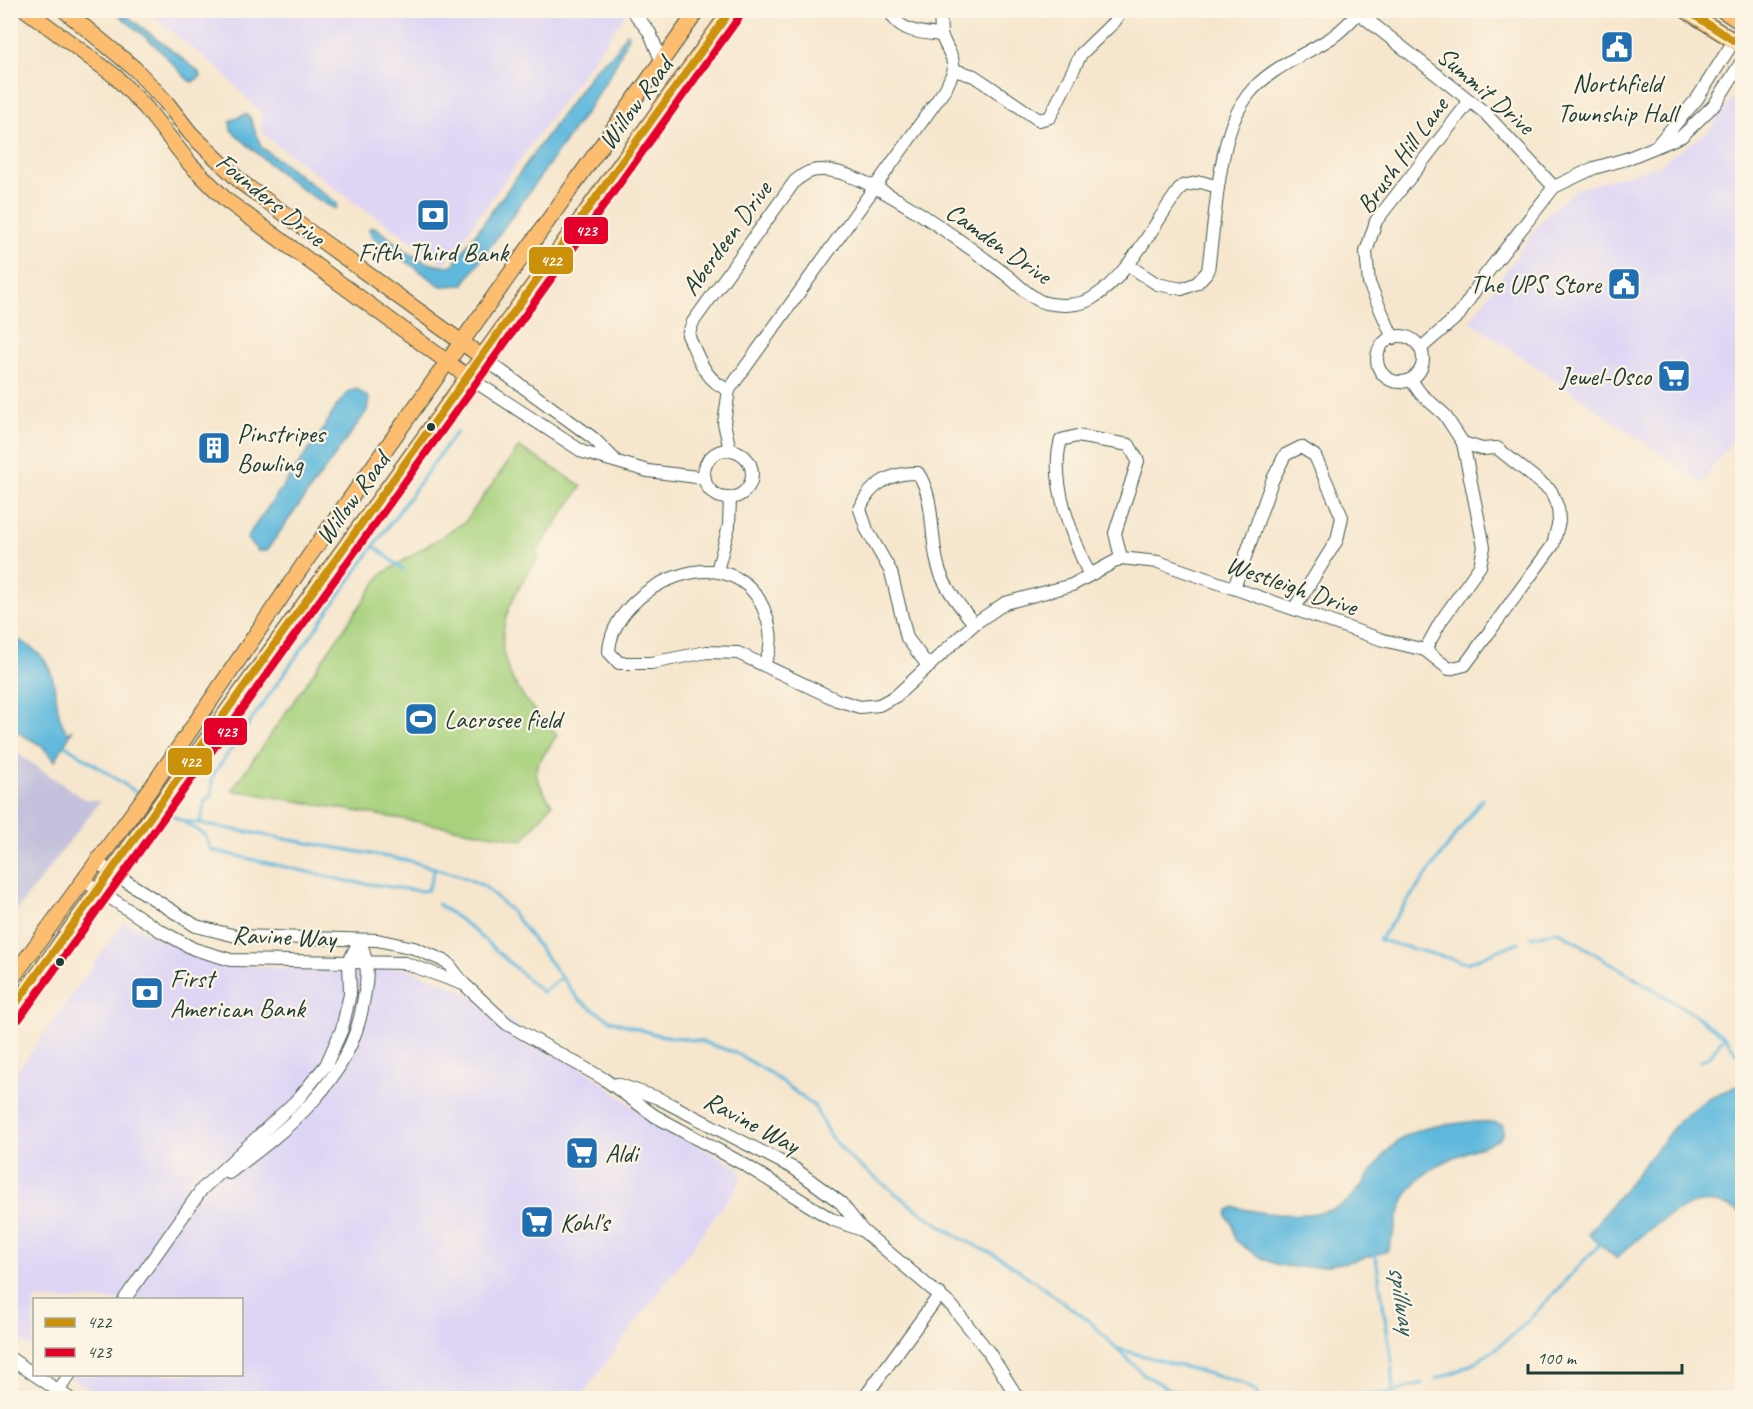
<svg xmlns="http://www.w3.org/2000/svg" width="1753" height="1409" viewBox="0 0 1753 1409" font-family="Caveat,sans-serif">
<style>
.built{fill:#ded5f5}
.industrial{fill:#c3c1db}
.green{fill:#a7d17d;stroke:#638758;stroke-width:1.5}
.water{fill:#60b9dd;stroke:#407b88;stroke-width:1.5}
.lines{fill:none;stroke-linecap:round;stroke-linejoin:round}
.stream{stroke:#60b9dd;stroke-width:3}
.minor-casing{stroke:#3f564b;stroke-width:14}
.major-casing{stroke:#3f564b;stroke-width:17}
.minor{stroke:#fff;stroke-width:12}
.major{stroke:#fcbd6f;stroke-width:15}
.bus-1-casing{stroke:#fcf5e5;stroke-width:12}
.bus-2-casing{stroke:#fcf5e5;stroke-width:12}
.bus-1{stroke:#cc910a;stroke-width:8}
.bus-2{stroke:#e4002b;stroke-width:8}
.bus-dot{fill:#1f3d34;stroke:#fcf5e5;stroke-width:2}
.labels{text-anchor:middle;stroke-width:4.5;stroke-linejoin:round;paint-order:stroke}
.poi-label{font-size:26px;fill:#1f3d34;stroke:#fcf5e5;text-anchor:start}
.street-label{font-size:26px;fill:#1f3d34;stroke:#fcf5e5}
.water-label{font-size:27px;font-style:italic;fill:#2f5c5e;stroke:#fcf5e5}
.line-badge{stroke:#fcf5e5;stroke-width:2}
.badge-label{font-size:16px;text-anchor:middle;font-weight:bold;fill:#fff}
</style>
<rect width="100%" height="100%" fill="#fcf5e5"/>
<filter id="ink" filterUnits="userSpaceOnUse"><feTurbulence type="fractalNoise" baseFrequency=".0167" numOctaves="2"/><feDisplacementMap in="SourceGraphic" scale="12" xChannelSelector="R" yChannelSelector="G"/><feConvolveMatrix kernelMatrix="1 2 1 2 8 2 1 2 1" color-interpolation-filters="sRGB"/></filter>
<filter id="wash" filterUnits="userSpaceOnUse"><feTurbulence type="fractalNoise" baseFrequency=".008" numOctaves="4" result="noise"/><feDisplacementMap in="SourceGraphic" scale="24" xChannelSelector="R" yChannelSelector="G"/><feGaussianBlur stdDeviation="1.35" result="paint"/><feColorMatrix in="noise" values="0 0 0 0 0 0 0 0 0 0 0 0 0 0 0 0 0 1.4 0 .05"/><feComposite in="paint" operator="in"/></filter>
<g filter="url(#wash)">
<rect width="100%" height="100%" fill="#f6e6cd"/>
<g class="built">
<path d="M 145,11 L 628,11 L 445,263 L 355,203 L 262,133 L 261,113 L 217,67 Z"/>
<path d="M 1742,87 L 1742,427 L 1702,483 L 1470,321 L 1545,216 L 1576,189 L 1658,166 L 1708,131 Z"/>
<path d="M 124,922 L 192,954 L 230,965 L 274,968 L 404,968 L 461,989 L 602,1082 L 651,1121 L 740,1168 L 741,1181 L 580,1398 L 102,1398 L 68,1375 L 242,1374 L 242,1300 L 34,1300 L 34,1350 L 11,1333 L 11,1080 Z"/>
</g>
<path class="industrial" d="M 11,749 L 84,799 L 100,801 L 11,918 Z"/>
<path class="green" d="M 519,447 L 582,486 L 536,552 L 538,558 C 483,634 494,672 557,735 C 537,769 524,764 552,804 L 523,840 L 232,790 L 382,574 L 465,522 Z"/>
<g class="water">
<path d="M 114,11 L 121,11 L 198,71 L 201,76 L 192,82 L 187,79 L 154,44 Z"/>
<path d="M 626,33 L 629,35 L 612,72 L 586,112 L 463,285 L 441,286 L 372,237 L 369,228 L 375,227 C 396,242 424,272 453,265 L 595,69 L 616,51 Z"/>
<path d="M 245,114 L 250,117 L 261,147 L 337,203 L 336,209 C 296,191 263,158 231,130 L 230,121 Z"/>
<path d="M 357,389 L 369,398 L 367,411 L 266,551 L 258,551 L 247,539 L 249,534 L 321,433 L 336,407 L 348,392 Z"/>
<path d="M 10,635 C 22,642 38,650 45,661 C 60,683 52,712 68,734 L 73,729 L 55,761 L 42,746 L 11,728 Z"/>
<path d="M 1742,1084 L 1742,1214 C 1695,1180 1651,1229 1616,1258 L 1588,1234 L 1679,1121 L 1708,1098 Z"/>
<path d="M 1469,1122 L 1493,1122 L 1503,1125 L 1503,1134 L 1498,1140 C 1464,1153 1418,1166 1403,1202 C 1396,1218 1395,1236 1387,1251 C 1356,1261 1318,1270 1285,1266 C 1267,1264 1249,1250 1235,1240 L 1232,1223 L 1227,1217 L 1228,1210 L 1235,1207 C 1264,1215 1329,1222 1351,1198 C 1370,1178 1381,1151 1406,1136 C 1424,1125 1449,1125 1469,1122 Z"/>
</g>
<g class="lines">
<g class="stream">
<path d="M 374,546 L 457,431"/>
<path d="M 62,743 L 139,794"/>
<path d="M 1482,799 L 1379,940 L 1467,963 L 1519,942"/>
<path d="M 162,809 L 180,820 L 410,861 L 461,876 L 484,886 L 511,911 L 579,1000 L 610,1020 L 658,1035 L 700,1041 L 736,1053 L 770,1073 L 814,1106 L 830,1136 L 852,1160 L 912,1206 L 956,1236 L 1003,1259 L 1088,1320 L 1142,1373 L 1169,1389 L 1197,1398"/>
<path d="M 184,822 L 205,835 L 211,850 L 347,881 L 420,891 L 428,890 L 435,868"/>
<path d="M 200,823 L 205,800 L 212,795 L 212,778 L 215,772 L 374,546 L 404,570"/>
<path d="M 438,904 L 470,927 L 542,992 L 561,978"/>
<path d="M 1531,937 L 1558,931 L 1692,1013 L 1724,1036 L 1742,1060"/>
<path d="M 1701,1061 L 1709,1057 L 1724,1037"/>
<path d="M 1375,1252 L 1392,1362"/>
<path d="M 1119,1349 L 1242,1383 L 1256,1391 L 1259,1398"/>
<path d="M 1392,1368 L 1393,1393"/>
<path d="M 1436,1379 C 1512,1355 1547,1296 1601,1243"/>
<path d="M 1295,1398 L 1393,1393 L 1422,1383"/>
</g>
</g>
</g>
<g filter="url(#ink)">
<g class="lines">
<g class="minor-casing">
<g id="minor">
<path d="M 632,10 L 650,33 L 661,60"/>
<path d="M 657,10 L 697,12"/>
<path d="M 890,10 C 897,32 922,33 941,35"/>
<path d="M 1355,10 L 1484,112 L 1554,187"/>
<path d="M 954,70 L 974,76 L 1039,120 L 1050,117 L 1081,54 L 1115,21 L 1121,10"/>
<path d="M 1659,143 L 1697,99 L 1742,28"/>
<path d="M 1128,265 L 1157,284 L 1182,289 L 1197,283 L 1208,271 L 1218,187"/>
<circle cx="1400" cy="359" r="23"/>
<path d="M 1393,338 L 1369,283 L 1366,252 L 1376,221 L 1469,102"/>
<path d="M 1421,348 L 1459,315 L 1483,278 L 1554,187 L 1594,168 L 1626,159 L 1682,136 L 1715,104 L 1742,61"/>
<path d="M 482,357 L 593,438 L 614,459"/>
<path d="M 468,377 L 583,452 L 648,471 L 705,478"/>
<path d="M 729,390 C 704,380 699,358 688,335 L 693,322 L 795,181 C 803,175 809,170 820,170 C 864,167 968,246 1005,274 C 1016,282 1032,300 1046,303 C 1059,306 1079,306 1091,299 C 1130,276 1154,222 1182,186 L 1201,182 L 1218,187 C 1223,156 1228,121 1248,95 C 1269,68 1303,56 1331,38 C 1341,31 1350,22 1358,13"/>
<path d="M 730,450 L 724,423 L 729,390 L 946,88 L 954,70 L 952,58 L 941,35 L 940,10"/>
<circle cx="728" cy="474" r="24"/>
<path d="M 717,571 L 729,526 L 730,498"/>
<path d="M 1089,574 C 1072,536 1049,480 1061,440 L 1077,436 L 1129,445 L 1138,461 L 1115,533 L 1121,558"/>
<path d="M 1234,588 L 1272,481 L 1285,455 L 1301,447 L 1315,456 L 1342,517 L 1337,540 L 1294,609"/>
<path d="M 1425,650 L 1441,621 L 1480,566 L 1484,547 L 1463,443"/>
<path d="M 764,663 C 773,648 772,633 766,615 C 737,529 612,585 609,652 L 619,663 L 651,663 L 707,652 L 738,653 L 837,700 L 860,707 L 879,705 L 896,696 L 974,624 L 1005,603 L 1072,585 L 1121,558 L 1158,562 L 1383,640 L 1425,650 L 1449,669 L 1465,665 L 1553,545 L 1559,521 L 1558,508 L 1551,491 L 1497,448 L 1482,449 L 1463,443 L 1444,414 L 1421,394 L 1411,380"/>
<path d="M 929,667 L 907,638 L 891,572 L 867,530 L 860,509 C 869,484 892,472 918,473 C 936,500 929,538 939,569 C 945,589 962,608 974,624"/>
<path d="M 96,862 L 196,926 L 236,936 L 377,940 L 414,948 L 447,962 L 464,984 L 507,1024 L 604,1079 L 655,1116 L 745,1165 L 831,1219 L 862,1230"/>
<path d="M 83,880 L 159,930 L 194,949 L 231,960 L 405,963 L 463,984"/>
<path d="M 617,1084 L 658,1098 L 795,1169 L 841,1203 L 862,1230 L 952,1306 L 988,1351 L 1018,1398"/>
<path d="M 229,1173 C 288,1129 351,1080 363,1003 C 368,977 369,966 360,940"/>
<path d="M 124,1300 L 202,1189 L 298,1099 L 326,1065 L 342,1029 L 350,994 L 349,961 L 360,940"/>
<path d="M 10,1358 L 69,1398"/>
<path d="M 58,1391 L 70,1374"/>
<path d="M 864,1398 L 940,1294"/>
</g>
</g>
<g class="major-casing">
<g id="major">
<path d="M 26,10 L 115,76 L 146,108 L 190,164 L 226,200 L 468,377"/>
<path d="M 64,10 L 134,68 L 166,102 L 191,134 L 242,183 L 482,357"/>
<path d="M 1685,10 L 1742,46"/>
<path d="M 1722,10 L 1742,23"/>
<path d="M 10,981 L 151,788 L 310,555 L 698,10"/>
<path d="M 10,1013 L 731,10"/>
</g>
</g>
<use href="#minor" class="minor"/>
<use href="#major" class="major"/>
<g class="bus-1-casing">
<g id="bus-1">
<path d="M 1686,10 L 1742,46"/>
<path d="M 10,1012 L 731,10"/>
</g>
</g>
<g class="bus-2-casing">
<path id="bus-2" d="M 19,1019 L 740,16"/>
</g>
<use href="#bus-1" class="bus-1"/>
<use href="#bus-2" class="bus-2"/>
</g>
</g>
<defs>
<g id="civic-square" transform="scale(1.725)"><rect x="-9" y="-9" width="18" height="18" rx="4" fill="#1f6fb2" stroke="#fcf5e5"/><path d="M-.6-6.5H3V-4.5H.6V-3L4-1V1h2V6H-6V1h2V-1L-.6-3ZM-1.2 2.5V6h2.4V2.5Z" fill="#fff"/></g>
<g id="bank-square" transform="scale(1.725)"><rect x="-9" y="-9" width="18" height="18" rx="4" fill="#1f6fb2" stroke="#fcf5e5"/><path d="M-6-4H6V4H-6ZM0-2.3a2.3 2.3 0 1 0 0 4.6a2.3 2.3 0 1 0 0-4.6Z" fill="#fff"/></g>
<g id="supermarket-square" transform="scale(1.725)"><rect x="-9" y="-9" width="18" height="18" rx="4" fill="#1f6fb2" stroke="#fcf5e5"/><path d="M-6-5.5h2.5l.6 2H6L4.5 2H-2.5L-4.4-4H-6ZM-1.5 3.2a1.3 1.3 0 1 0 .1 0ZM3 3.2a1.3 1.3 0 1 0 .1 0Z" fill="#fff"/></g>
<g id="building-square" transform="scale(1.725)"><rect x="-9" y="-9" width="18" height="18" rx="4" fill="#1f6fb2" stroke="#fcf5e5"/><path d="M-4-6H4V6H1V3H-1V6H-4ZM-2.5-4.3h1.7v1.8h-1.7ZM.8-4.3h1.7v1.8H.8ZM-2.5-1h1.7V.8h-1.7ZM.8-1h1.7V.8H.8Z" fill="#fff"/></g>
<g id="stadium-square" transform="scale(1.725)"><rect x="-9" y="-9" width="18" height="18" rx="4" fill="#1f6fb2" stroke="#fcf5e5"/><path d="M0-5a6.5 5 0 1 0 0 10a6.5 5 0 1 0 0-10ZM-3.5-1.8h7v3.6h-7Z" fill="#fff"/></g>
</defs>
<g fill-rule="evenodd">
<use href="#civic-square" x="1617" y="47"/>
<use href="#bank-square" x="433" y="215"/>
<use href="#civic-square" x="1624" y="284"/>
<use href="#supermarket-square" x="1674" y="376"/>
<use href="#building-square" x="214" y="448"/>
<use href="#stadium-square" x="421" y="719"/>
<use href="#bank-square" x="147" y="993"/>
<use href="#supermarket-square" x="582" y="1153"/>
<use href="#supermarket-square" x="537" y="1222"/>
</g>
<g class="bus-dot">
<circle cx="431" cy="427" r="5"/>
<circle cx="60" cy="962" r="5"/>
</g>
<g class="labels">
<g class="poi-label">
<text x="1617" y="92" text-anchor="middle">Northfield<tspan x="1617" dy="30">Township Hall</tspan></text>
<text x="433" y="261" text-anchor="middle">Fifth Third Bank</text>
<text x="1601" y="293" text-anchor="end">The UPS Store</text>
<text x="1651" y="385" text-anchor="end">Jewel-Osco</text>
<text x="237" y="442">Pinstripes<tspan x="237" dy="30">Bowling</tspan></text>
<text x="444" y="728">Lacrosee field</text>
<text x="170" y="987">First<tspan x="170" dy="30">American Bank</tspan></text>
<text x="605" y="1162">Aldi</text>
<text x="560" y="1231">Kohl's</text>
</g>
<g class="street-label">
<text transform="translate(1486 90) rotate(41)" y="9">Summit Drive</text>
<text transform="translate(635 103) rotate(-54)" y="9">Willow Road</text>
<text transform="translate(1402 155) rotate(-54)" y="9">Brush Hill Lane</text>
<text transform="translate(271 199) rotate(39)" y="9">Founders Drive</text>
<text transform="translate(726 238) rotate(-54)" y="9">Aberdeen Drive</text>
<text transform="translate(999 243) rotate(35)" y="9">Camden Drive</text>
<text transform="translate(352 498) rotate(-54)" y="9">Willow Road</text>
<text transform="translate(1292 585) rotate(19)" y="9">Westleigh Drive</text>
<text transform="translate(284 936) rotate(2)" y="9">Ravine Way</text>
<text transform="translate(752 1122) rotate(28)" y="9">Ravine Way</text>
</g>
<g class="water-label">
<text transform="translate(1403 1299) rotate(81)" y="9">spillway</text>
</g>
</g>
<g class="line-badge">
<rect x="563" y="216" width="46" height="29" rx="6" fill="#e4002b"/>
<rect x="528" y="246" width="46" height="29" rx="6" fill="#cc910a"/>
<rect x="203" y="717" width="45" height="29" rx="6" fill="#e4002b"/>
<rect x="167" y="747" width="46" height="29" rx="6" fill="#cc910a"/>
</g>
<g class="badge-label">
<text x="586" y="236">423</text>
<text x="551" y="266">422</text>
<text x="226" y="737">423</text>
<text x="190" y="767">422</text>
</g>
<rect width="1753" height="1409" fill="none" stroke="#fcf5e5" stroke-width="36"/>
<rect x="33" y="1298" width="210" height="78" fill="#fcf5e5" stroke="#a4ab9e" stroke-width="1.5"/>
<rect x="45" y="1318" width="30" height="9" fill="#cc910a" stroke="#a4ab9e" stroke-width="1.5"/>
<text x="87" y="1328" font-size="18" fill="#1f3d34">422</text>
<rect x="45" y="1348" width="30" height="9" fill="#e4002b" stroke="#a4ab9e" stroke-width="1.5"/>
<text x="87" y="1358" font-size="18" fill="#1f3d34">423</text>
<path d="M1528 1364v9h154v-9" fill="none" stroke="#1f3d34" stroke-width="3"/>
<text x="1537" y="1364" font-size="18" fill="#1f3d34" stroke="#fcf5e5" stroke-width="4.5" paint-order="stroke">100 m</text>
</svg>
